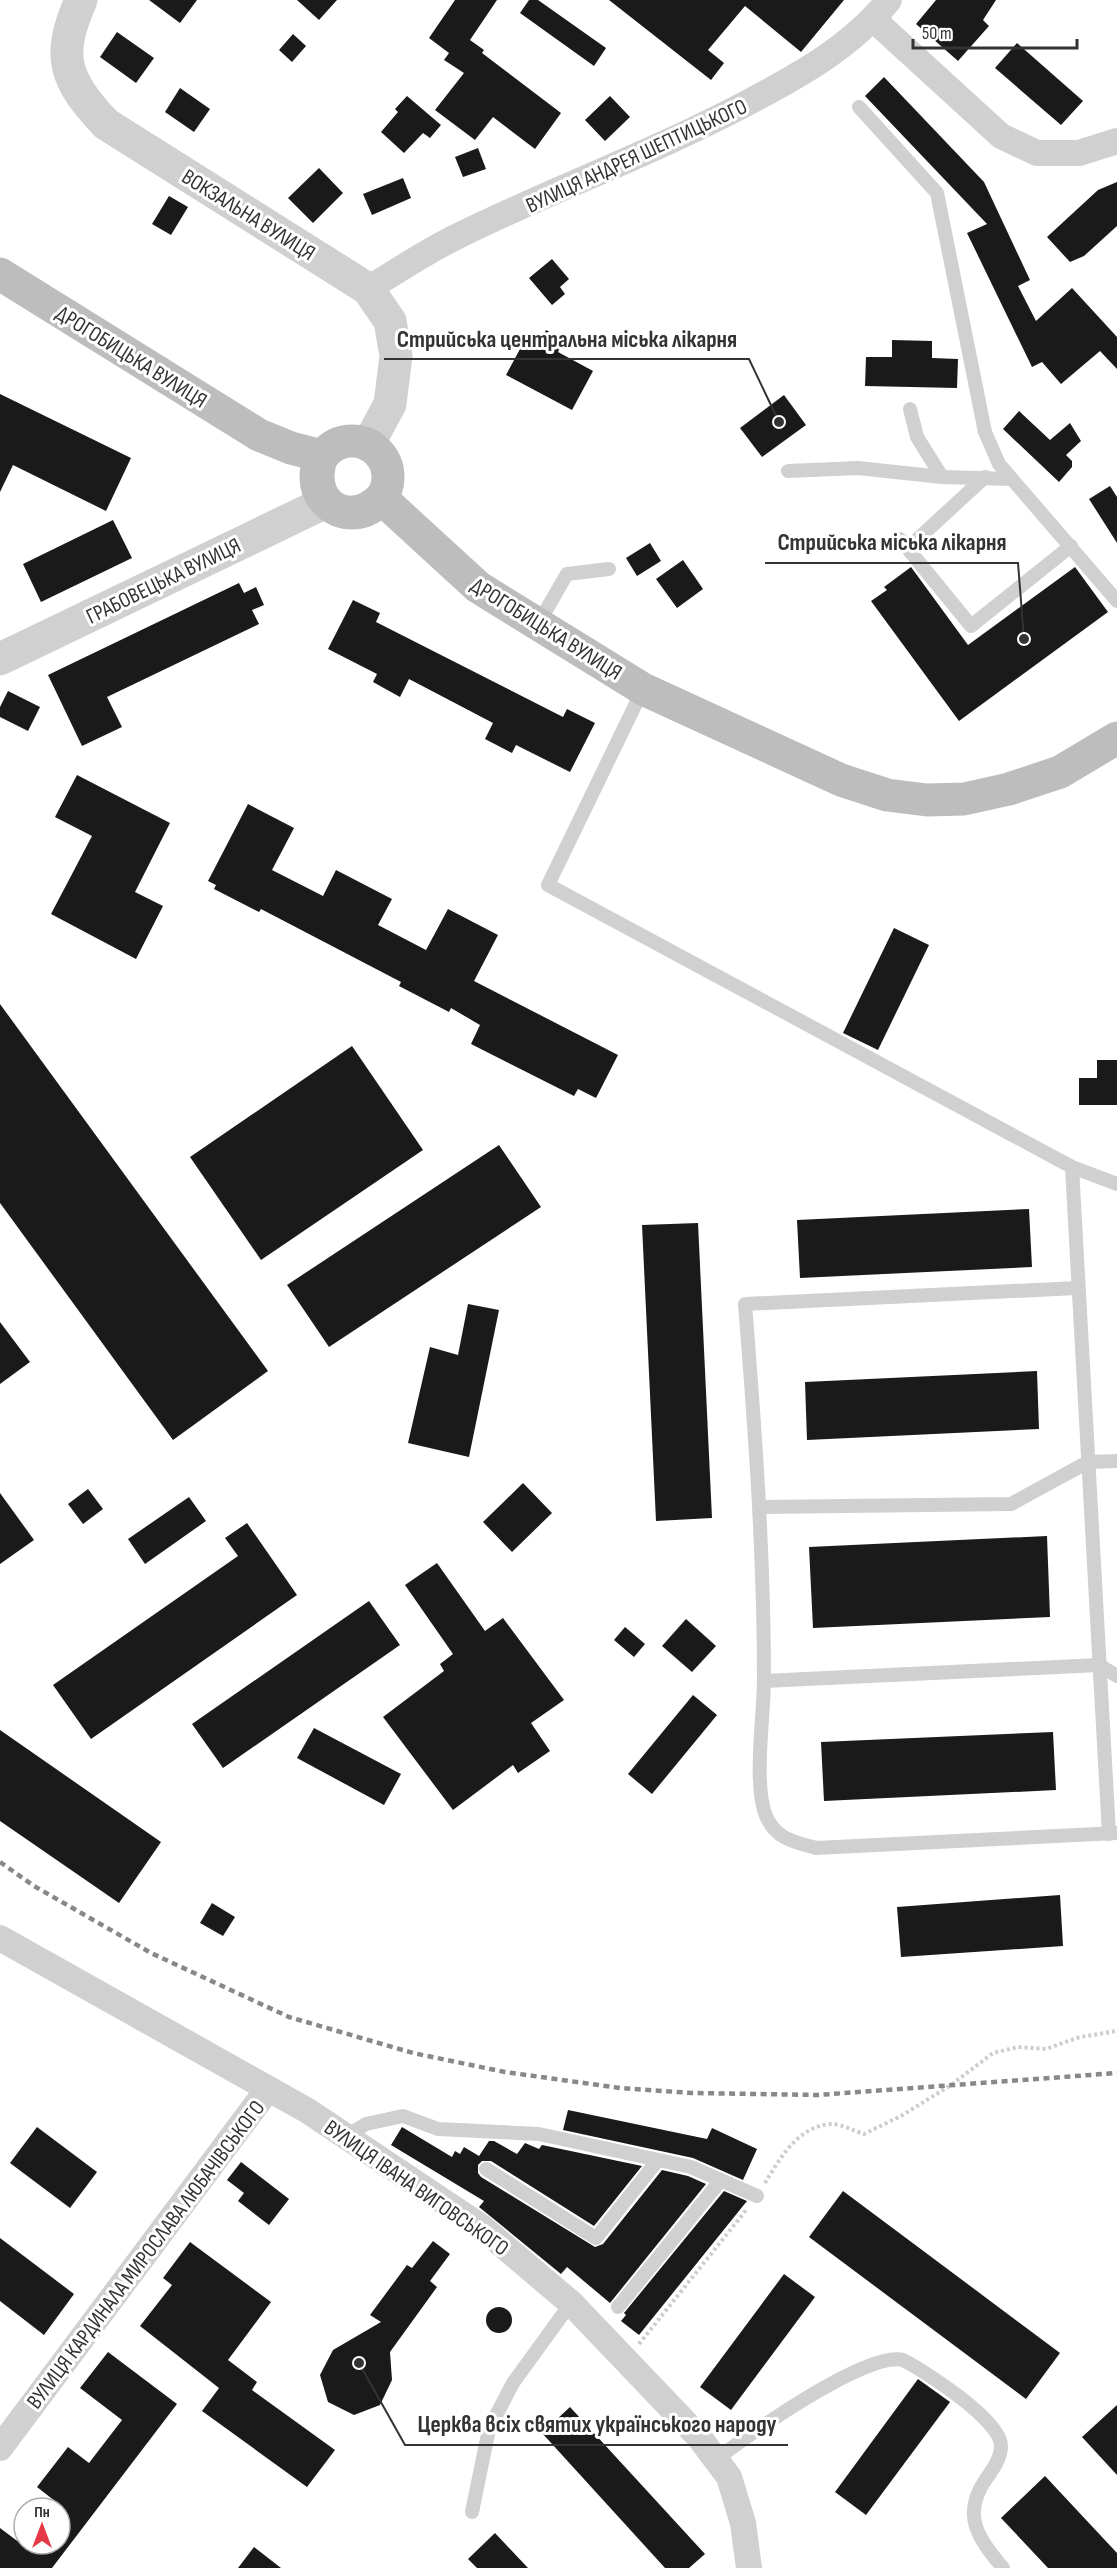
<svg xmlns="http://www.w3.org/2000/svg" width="1117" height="2568" viewBox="0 0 1117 2568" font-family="'Sofia Sans Condensed',sans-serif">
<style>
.building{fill:#1a1a1a}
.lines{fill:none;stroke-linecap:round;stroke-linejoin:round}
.path{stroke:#cdcdcd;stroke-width:4;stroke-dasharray:3 3;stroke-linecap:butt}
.service{stroke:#d0d0d0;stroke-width:14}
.minor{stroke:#d0d0d0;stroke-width:26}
.tertiary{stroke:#d0d0d0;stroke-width:33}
.secondary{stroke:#bdbdbd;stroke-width:33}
.rail{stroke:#888;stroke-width:4.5;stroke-dasharray:6 4.5;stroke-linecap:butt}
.labels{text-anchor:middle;stroke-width:6;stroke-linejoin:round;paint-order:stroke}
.street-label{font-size:22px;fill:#333;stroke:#fff}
.leader{fill:none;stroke:#333;stroke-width:2}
.callout-dot{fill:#333;stroke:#fff;stroke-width:2}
.callout-label{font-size:24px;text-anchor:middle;font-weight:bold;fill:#333;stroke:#fff;stroke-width:6;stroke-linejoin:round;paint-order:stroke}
</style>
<rect width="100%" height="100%" fill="#fff"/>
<g class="building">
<path d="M 149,0 L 197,0 L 180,23 Z"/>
<path d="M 297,0 L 337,0 L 319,20 Z"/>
<path d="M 455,0 L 497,0 L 470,40 L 484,50 L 482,53 L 561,113 L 535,149 L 493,117 L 475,140 L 435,110 L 464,73 L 444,60 L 449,53 L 429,38 Z"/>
<path d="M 529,0 L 538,0 L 606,48 L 594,66 L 520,13 Z"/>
<path d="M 609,0 L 844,0 L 801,52 L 745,6 L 708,50 L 724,63 L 711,80 Z"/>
<path d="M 936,0 L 996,0 L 983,20 L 989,26 L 958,61 L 916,24 Z"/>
<path d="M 117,32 L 154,58 L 136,83 L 100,57 Z"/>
<path d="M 293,34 L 306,46 L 292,62 L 279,50 Z"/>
<path d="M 1017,43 L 1083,101 L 1061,125 L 995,68 Z"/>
<path d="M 884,77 L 984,182 L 1030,280 L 1018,286 L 1036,321 L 1072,288 L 1117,337 L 1117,369 L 1100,351 L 1061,384 L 1042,362 L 1032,367 L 967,233 L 987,224 L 865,96 Z"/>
<path d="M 180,88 L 210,109 L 194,132 L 165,112 Z"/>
<path d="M 407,96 L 441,125 L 430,138 L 423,133 L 404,153 L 381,132 L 398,112 L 395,109 Z"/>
<path d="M 610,96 L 630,117 L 605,141 L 585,120 Z"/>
<path d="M 478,148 L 486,169 L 463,177 L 455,157 Z"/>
<path d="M 319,168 L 343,193 L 313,223 L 288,198 Z"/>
<path d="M 403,178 L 411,198 L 372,215 L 363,194 Z"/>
<path d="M 1117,182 L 1117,226 L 1084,256 L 1070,262 L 1047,237 L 1098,190 Z"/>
<path d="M 169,196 L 188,207 L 171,235 L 152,224 Z"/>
<path d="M 552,259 L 569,279 L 560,287 L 565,294 L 552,305 L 529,278 Z"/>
<path d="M 546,330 L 564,340 L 558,352 L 593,371 L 572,410 L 506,375 L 527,336 L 540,343 Z"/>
<path d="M 892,340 L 932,341 L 932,358 L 958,359 L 957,388 L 865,386 L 866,357 L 892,357 Z"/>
<path d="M 0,394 L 131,458 L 106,511 L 13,465 L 0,492 Z"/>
<path d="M 784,395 L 806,425 L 762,457 L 740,428 Z"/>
<path d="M 1019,411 L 1050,440 L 1070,423 L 1081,441 L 1066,455 L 1072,461 L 1072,467 L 1059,482 L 1003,429 Z"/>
<path d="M 1110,486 L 1117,497 L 1117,543 L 1089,499 Z"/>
<path d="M 113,520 L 132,558 L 41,602 L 23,564 Z"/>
<path d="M 650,543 L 661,561 L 637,576 L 626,558 Z"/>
<path d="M 683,560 L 703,589 L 677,608 L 656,579 Z"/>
<path d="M 911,567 L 968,645 L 1075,567 L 1108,612 L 959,721 L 871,601 L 887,590 L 884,587 Z"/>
<path d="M 239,583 L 244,593 L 256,587 L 264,605 L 252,610 L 259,624 L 107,697 L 122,727 L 82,746 L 48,675 Z"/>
<path d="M 353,600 L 380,613 L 376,622 L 563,717 L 567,709 L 595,723 L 570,772 L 516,745 L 512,753 L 485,739 L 493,723 L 409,679 L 400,697 L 373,682 L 377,674 L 328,649 Z"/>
<path d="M 8,691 L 40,707 L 28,731 L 0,717 L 0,707 Z"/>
<path d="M 77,775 L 170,823 L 135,892 L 163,906 L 136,959 L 51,914 L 92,836 L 55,817 Z"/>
<path d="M 248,804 L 294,828 L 272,870 L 323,896 L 336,870 L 392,899 L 378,925 L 426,950 L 448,909 L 498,935 L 474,981 L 618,1055 L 596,1098 L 578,1089 L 574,1096 L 471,1044 L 480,1025 L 451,1008 L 449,1012 L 399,986 L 401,982 L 261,909 L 259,912 L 214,889 L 216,885 L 208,881 Z"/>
<path d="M 894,928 L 929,945 L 878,1050 L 843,1033 Z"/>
<path d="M 0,1004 L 268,1371 L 173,1440 L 0,1203 Z"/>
<path d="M 352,1046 L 423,1150 L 261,1260 L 190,1157 Z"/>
<path d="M 1097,1060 L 1117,1060 L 1117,1105 L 1079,1105 L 1079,1078 L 1097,1078 Z"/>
<path d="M 499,1145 L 541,1207 L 329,1347 L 287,1285 Z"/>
<path d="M 1029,1209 L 1032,1267 L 800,1278 L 797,1220 Z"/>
<path d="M 698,1223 L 712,1518 L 656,1521 L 642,1225 Z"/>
<path d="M 468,1304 L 499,1310 L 469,1457 L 408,1443 L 430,1347 L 458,1355 Z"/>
<path d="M 0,1322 L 30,1362 L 0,1384 Z"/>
<path d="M 1037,1371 L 1039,1429 L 807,1440 L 805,1382 Z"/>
<path d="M 523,1483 L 552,1513 L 512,1552 L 483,1522 Z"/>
<path d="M 88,1489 L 103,1509 L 83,1524 L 68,1504 Z"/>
<path d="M 0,1493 L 34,1540 L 0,1564 Z"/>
<path d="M 189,1497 L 206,1521 L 145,1564 L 128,1539 Z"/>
<path d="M 247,1523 L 297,1595 L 91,1739 L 53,1685 L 238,1556 L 225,1538 Z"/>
<path d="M 1047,1536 L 1050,1617 L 813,1628 L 809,1547 Z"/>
<path d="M 437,1563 L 485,1631 L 503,1618 L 564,1700 L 531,1723 L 550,1751 L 518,1773 L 513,1765 L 453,1810 L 383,1717 L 444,1671 L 440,1664 L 453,1654 L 405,1585 Z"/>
<path d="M 369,1601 L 400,1645 L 223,1768 L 192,1724 Z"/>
<path d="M 686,1619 L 716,1646 L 692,1672 L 662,1646 Z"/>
<path d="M 625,1627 L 645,1644 L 634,1657 L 614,1640 Z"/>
<path d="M 693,1695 L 717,1715 L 652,1794 L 628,1774 Z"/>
<path d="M 314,1728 L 401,1774 L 384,1805 L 297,1758 Z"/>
<path d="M 0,1730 L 161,1842 L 119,1903 L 0,1821 Z"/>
<path d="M 1053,1732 L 1056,1790 L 824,1801 L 821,1742 Z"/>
<path d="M 1060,1895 L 1063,1946 L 901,1957 L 897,1907 Z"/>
<path d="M 212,1903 L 235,1917 L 223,1936 L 200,1923 Z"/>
<path d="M 568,2110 L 707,2139 L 712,2128 L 757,2149 L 743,2180 L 693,2158 L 563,2130 Z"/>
<path d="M 37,2127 L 97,2172 L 70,2208 L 10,2163 Z"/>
<path d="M 402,2127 L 452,2157 L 455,2151 L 460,2154 L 464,2147 L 479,2156 L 489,2141 L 494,2141 L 517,2154 L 525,2143 L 539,2149 L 542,2145 L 642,2166 L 594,2226 L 491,2161 L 482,2161 L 478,2165 L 478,2173 L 481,2177 L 595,2247 L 603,2244 L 662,2170 L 688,2176 L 706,2184 L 610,2303 L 567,2267 L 561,2274 L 479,2207 L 484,2201 L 391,2145 Z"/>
<path d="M 241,2162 L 289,2199 L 269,2225 L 238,2201 L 244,2193 L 227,2180 Z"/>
<path d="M 724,2191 L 747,2201 L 639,2335 L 621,2321 L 626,2315 L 624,2313 Z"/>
<path d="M 843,2191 L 1060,2353 L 1026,2399 L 809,2237 Z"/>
<path d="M 0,2238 L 74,2294 L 44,2335 L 0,2301 Z"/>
<path d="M 433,2241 L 450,2254 L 430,2281 L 437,2287 L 390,2352 L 392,2380 L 380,2405 L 354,2415 L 328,2402 L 320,2375 L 333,2350 L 381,2322 L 370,2315 L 407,2265 L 412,2268 Z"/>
<path d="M 190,2242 L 271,2302 L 228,2360 L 257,2382 L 252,2390 L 335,2450 L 307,2487 L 202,2411 L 219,2388 L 140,2326 L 172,2285 L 163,2278 Z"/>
<path d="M 784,2274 L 815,2297 L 731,2410 L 700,2387 Z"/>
<circle cx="499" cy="2320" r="13"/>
<path d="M 108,2352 L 177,2404 L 52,2568 L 0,2568 L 0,2528 L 24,2546 L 26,2544 L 60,2544 L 60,2505 L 37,2487 L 68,2447 L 89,2463 L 122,2420 L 80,2388 Z"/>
<path d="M 918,2379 L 950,2402 L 866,2515 L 835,2492 Z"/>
<path d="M 1117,2405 L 1117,2475 L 1082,2437 Z"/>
<path d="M 570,2407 L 705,2554 L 689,2568 L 665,2568 L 542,2433 Z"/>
<path d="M 1045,2476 L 1117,2553 L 1117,2568 L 1048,2568 L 1001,2518 Z"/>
<path d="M 495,2533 L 528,2568 L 477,2568 L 468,2559 Z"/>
<path d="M 254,2547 L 281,2568 L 238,2568 Z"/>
</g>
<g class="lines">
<g class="path">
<path d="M 765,2183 C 780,2158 799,2125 832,2124 C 842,2124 854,2131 864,2134 L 901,2116 L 951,2085 L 993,2053 L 1018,2047 L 1046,2049 L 1080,2037 L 1117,2031"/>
<path d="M 639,2344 L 747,2209"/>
</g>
<g class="service">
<path d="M 859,107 L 937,193 L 985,432 L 999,464 L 1117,601"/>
<path d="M 910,409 L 917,437 L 942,477 L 1011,479"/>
<path d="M 788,471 L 858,468 L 942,477"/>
<path d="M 900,539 L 971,626 L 1071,546"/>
<path d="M 908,548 L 985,477"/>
<path d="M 538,624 L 567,574 L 609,569"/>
<path d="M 643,689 L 548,885 L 1072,1167 L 1117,1184"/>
<path d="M 1072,1167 L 1109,1834"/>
<path d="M 1077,1288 L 745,1304 C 755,1430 764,1554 764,1680 C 764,1716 753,1784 766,1816 C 776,1839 794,1842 816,1848 L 1117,1833"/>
<path d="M 761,1507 L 1011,1504 L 1088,1462 L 1117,1461"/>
<path d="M 764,1681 L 1099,1665 L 1117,1676"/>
<path d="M 346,2136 L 366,2124 L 403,2116 L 438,2129 L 539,2134 L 691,2167 L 757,2196"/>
<path d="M 486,2169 L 596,2238 L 658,2160"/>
<path d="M 618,2307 L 721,2180"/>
<path d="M 716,2460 C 746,2436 868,2350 903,2360 C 925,2371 1002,2421 1001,2446 C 1001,2458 993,2469 986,2479 C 961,2515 978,2538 1003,2568"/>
<path d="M 472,2512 L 489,2429 L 513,2383 L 571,2303"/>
</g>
<g class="minor">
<path d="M 873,19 L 1001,136 L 1037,153 L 1079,153 L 1117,141"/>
<path d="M 368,289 C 397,271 427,251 458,236 C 553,189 653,153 747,103 C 800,75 851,47 889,0"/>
<path d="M 0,1938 L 308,2111 L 480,2226 L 571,2303 L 699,2437 L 729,2477 L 743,2523 L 749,2568"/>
<path d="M 0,2448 L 268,2089"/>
</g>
<g class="tertiary">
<path d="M 81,0 C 56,57 64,79 106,124 L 368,289 L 390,321 L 396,356 L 390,404 L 368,445"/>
<path d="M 0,659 L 326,502"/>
</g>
<g class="secondary">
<path d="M 0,274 L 259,435 L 291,448 L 322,456 C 305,500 346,532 381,498 L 478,587 L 643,689 L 841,780 L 887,795 L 927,800 L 964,799 L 1009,789 L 1060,772 L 1117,738"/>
<circle cx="352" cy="477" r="36"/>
</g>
<path class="rail" d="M 0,1862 L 34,1886 L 151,1953 L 289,2017 L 413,2053 L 505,2072 L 620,2088 L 692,2093 L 818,2095 L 1117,2073"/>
</g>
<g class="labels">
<g class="street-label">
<text transform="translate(636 155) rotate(-25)" y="8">ВУЛИЦЯ АНДРЕЯ ШЕПТИЦЬКОГО</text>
<text transform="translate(249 214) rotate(32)" y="8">ВОКЗАЛЬНА ВУЛИЦЯ</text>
<text transform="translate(132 356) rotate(32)" y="8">ДРОГОБИЦЬКА ВУЛИЦЯ</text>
<text transform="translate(163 580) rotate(-26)" y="8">ГРАБОВЕЦЬКА ВУЛИЦЯ</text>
<text transform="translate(547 628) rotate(32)" y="8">ДРОГОБИЦЬКА ВУЛИЦЯ</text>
<text transform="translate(417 2187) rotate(35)" y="8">ВУЛИЦЯ ІВАНА ВИГОВСЬКОГО</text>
<text transform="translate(145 2254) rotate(-53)" y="8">ВУЛИЦЯ КАРДИНАЛА МИРОСЛАВА ЛЮБАЧІВСЬКОГО</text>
</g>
</g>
<path class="leader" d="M779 422L749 359H384M1024 639L1018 563H765M359 2363L405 2445H788"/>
<g class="callout-dot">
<circle cx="779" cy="422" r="6"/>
<circle cx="1024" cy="639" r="6"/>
<circle cx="359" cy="2363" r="6"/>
</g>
<g class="callout-label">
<text x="567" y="347">Стрийська центральна міська лікарня</text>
<text x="892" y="550">Стрийська міська лікарня</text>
<text x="597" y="2432">Церква всіх святих українського народу</text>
</g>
<g transform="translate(42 2526)"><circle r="28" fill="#ffffff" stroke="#adadad" stroke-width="1.5"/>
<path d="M0-4.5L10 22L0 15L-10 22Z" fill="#e63946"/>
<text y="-9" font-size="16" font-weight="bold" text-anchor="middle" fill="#333333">Пн</text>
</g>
<path d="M913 39v9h164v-9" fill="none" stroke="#333333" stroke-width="3"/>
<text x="922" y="39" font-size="18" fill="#333333" stroke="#ffffff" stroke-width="4.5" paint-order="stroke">50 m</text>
</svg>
